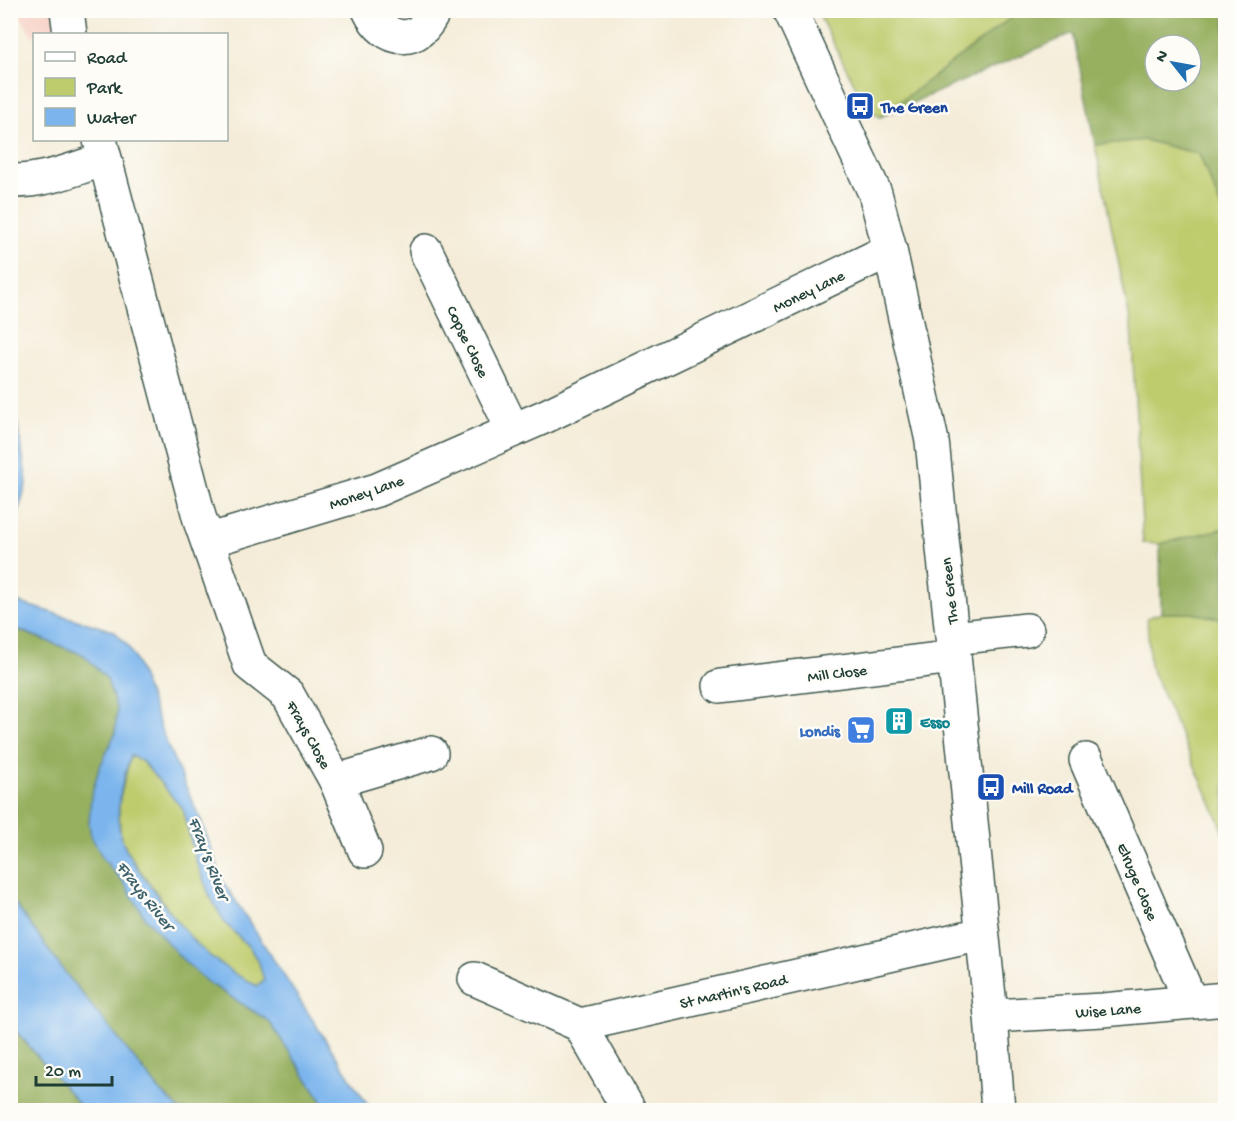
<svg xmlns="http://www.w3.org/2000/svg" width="1236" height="1121" viewBox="0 0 1236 1121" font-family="'Gochi Hand',sans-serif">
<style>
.built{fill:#f7d1c6}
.green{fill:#bfcc6e;stroke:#6f8451;stroke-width:1.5}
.forest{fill:#97b061;stroke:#5b764a;stroke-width:1.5;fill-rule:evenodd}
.water{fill:#7cb5ed;stroke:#4e7990;stroke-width:1.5;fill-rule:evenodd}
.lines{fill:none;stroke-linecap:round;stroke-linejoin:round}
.minor-casing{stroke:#3f574d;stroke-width:36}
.minor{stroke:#fff;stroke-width:33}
.labels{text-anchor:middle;stroke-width:5;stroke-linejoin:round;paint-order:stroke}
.transit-label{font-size:16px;font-weight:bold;fill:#164399;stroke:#fdfcf7;text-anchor:start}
.street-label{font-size:16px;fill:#1f3d34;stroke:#fdfcf7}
.culture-label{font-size:16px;font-weight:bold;fill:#0d838f;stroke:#fdfcf7;text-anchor:start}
.shop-label{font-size:16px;font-weight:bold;fill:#366cbe;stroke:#fdfcf7;text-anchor:end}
.water-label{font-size:18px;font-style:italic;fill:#3b616c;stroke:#fdfcf7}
</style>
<rect width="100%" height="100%" fill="#fdfcf7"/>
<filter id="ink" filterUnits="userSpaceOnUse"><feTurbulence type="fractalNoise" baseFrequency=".0167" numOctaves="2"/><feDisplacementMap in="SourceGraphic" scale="12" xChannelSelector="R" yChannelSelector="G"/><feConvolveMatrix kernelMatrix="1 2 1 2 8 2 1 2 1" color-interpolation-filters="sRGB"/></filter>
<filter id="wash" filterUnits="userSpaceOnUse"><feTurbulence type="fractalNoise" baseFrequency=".008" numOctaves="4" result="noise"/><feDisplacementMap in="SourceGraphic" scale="24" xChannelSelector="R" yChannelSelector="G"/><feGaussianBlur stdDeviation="1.35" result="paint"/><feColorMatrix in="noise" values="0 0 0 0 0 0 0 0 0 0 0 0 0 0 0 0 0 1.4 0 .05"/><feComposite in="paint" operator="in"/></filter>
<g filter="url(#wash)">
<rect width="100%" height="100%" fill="#f4ecd8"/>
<path class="built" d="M 17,11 L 56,11 L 55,25 L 50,34 L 34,34 L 34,39 Z"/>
<g class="green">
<path d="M 817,11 L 1020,11 L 880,117 L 867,109 Z"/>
<path d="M 1144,140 L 1199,154 L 1225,216 L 1225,528 L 1160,544 L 1143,543 L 1131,325 L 1095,145 Z"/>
<path d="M 1161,613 L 1191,613 L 1225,619 L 1225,834 L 1150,666 L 1147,618 Z"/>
<path d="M 131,755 L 142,761 L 183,809 L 196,861 L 210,896 L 225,923 L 250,948 L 259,963 L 264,979 L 257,986 L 225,969 L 191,940 L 129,855 L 120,834 L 119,802 Z"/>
</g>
<g class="forest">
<path d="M 1020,11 L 1225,11 L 1225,216 L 1199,154 L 1144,140 L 1095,145 L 1073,33 L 880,117 ZM 1155,45 L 1191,45 L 1191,81 L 1155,81 Z"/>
<path d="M 1225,528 L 1225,619 L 1191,613 L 1161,613 L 1160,544 Z"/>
<path d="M 10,627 L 84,655 L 107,679 L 117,710 L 115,734 L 99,769 L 91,797 L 89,824 L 144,916 L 206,981 L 269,1021 L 328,1110 L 180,1110 L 160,1091 L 63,970 L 11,898 Z"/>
<path d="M 10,1025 L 84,1110 L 11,1110 Z"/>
</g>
<g class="water">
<path d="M 11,406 L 17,422 L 27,482 L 11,536 Z"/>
<path d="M 10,600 L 114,631 L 128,646 L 136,661 L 166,742 L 201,821 L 224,883 L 371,1110 L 328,1110 L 269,1021 L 206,981 L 181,958 L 144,916 L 124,883 L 104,860 L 91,836 L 89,824 L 91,797 L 99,769 L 115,734 L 117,710 L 107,679 L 84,655 L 11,627 ZM 131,755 L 142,761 L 183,809 L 196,861 L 210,896 L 225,923 L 250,948 L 259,963 L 264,980 L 257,986 C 203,959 185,933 151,887 C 140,871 126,855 121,836 C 114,812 123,777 131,755 Z"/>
<path d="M 11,898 L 63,970 L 160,1091 L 180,1110 L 84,1110 L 11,1025 Z"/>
</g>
</g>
<g filter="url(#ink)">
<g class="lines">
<g class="minor-casing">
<g id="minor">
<path d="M 67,10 L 70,34"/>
<path d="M 369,10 C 385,44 420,47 434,10"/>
<path d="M 790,10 L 875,193 L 890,250 L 932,441 L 991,1016 L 998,1110"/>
<path d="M 100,140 L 201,524 L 207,533 L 217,538 L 377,490 L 546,416 L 890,250"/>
<path d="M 10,181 C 44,182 74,169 105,159"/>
<path d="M 426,251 L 513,430"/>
<path d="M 203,529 L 250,665 L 288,695 L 336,781 L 365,851"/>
<path d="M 953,638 L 1027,630"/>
<path d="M 720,686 L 954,657"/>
<path d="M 1086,760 L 1191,1002"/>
<path d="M 336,781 L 431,753"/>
<path d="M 475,979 L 580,1025"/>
<path d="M 991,1016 L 1103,1010 L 1226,999"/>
<path d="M 629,1110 L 580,1025 L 982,934"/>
</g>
</g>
<use href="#minor" class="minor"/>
</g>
</g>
<defs>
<g id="bus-square" transform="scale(1.5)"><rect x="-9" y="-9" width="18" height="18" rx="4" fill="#1a4fb4" stroke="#fdfcf7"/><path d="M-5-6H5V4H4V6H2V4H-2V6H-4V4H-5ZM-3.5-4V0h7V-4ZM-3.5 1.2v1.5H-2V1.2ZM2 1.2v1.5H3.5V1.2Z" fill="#fff"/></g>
<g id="building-square" transform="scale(1.5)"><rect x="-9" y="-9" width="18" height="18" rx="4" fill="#0f9aa8" stroke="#fdfcf7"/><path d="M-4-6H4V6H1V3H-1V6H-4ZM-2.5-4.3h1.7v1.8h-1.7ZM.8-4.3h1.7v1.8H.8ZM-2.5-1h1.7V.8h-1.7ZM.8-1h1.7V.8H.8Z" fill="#fff"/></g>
<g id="supermarket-square" transform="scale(1.5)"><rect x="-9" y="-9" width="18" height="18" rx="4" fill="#3f7fe0" stroke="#fdfcf7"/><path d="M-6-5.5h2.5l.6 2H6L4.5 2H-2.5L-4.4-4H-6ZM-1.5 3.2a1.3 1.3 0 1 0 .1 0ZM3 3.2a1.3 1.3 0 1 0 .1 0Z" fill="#fff"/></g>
</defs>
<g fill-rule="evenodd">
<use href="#bus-square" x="860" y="106"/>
<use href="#building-square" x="899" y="721"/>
<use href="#supermarket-square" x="861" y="730"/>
<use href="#bus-square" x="991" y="787"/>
</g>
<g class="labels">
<g class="transit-label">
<text x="881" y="112">The Green</text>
<text x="1012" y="793">Mill Road</text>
</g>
<g class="street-label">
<text transform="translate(808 290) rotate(-26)" y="6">Money Lane</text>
<text transform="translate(469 341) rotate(64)" y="6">Copse Close</text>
<text transform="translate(366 491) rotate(-19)" y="6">Money Lane</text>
<text transform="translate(948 591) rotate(-96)" y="6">The Green</text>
<text transform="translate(837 672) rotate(-7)" y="6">Mill Close</text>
<text transform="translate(310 734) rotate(61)" y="6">Frays Close</text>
<text transform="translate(1139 881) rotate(67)" y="6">Elruge Close</text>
<text transform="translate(733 990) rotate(-13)" y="6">St Martin's Road</text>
<text transform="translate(1108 1009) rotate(-4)" y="6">Wise Lane</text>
</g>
<g class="culture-label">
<text x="920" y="727">Esso</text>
</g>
<g class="shop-label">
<text x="840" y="736">Londis</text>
</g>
<g class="water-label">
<text transform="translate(210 858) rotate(69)" y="6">Fray's River</text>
<text transform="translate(146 895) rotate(52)" y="6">Frays River</text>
</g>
</g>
<rect width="1236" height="1121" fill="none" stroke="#fdfcf7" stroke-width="36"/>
<rect x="33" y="33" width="195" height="108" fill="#fdfcf7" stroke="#a4b0a9" stroke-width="1.5"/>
<rect x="45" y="52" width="30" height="9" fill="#ffffff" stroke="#a4b0a9" stroke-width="1.5"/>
<text x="87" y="63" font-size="18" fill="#1f3d34">Road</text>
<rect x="45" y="78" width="30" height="18" fill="#bfcc6e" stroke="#a4b0a9" stroke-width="1.5"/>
<text x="87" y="93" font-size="18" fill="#1f3d34">Park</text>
<rect x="45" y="108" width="30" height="18" fill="#7cb5ed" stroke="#a4b0a9" stroke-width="1.5"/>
<text x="87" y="123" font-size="18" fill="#1f3d34">Water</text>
<g transform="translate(1173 63) rotate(301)"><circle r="28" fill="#fdfcf7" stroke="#a4b0a9" stroke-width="1.5"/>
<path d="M0-4.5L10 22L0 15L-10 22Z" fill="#1f6fb2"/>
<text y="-9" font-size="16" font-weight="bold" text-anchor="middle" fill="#1f3d34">N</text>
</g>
<path d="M36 1076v9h76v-9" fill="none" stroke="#1f3d34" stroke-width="3"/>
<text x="45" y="1076" font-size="18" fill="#1f3d34" stroke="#fdfcf7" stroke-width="4.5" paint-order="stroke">20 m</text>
</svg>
